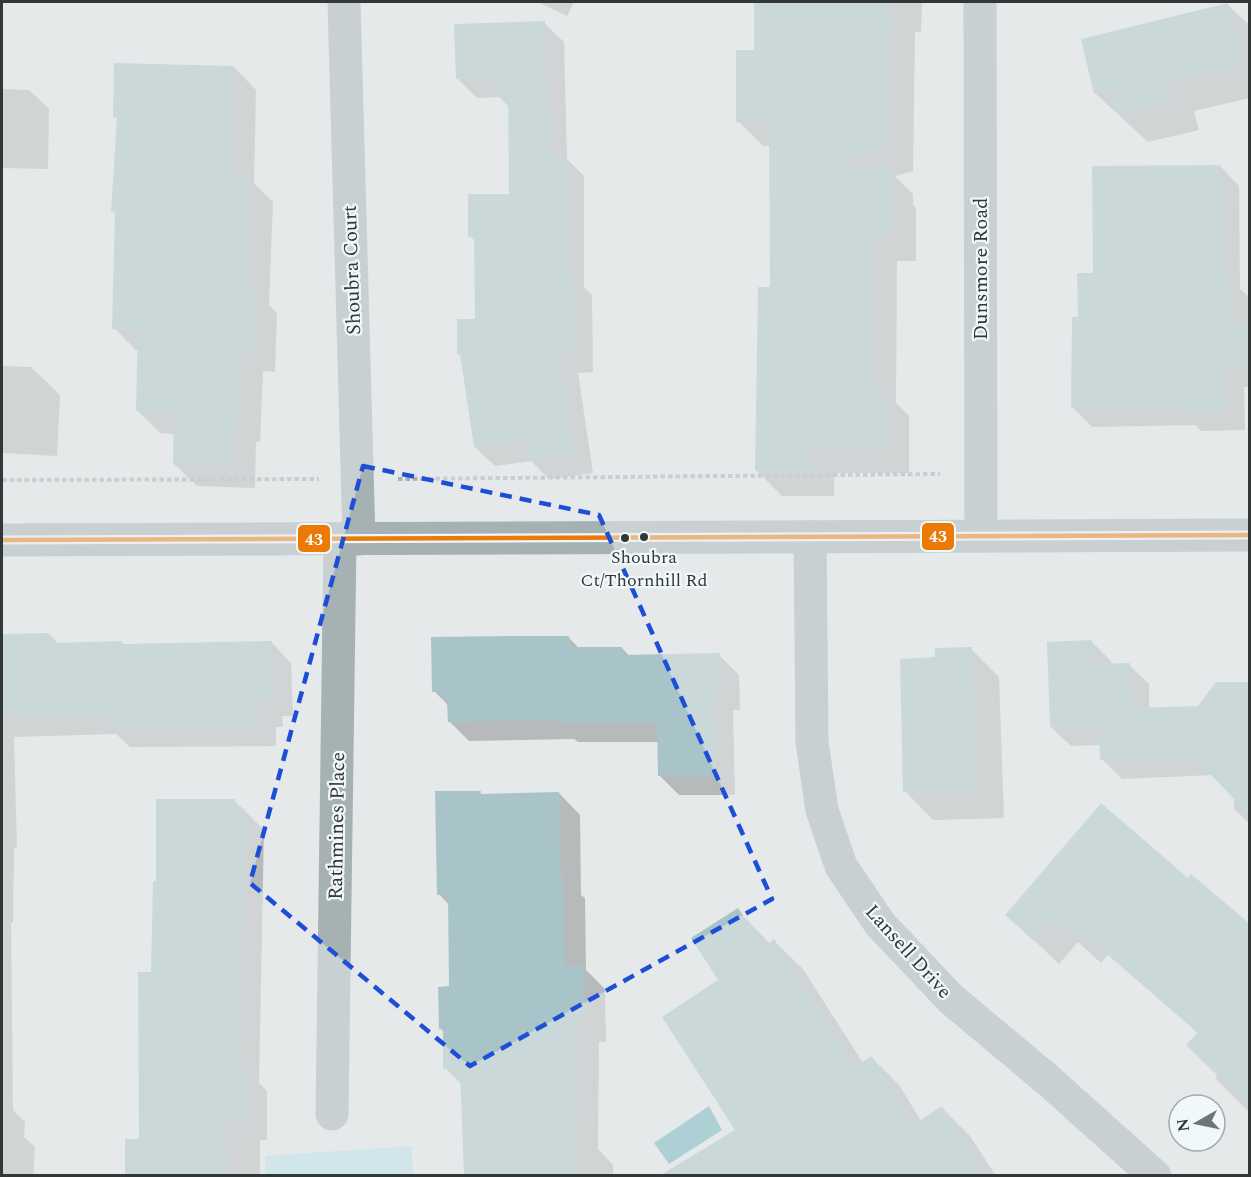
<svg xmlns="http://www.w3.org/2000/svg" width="1251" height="1177" viewBox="0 0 1251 1177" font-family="Spectral,serif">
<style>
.green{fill:#b7e2eb}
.water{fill:#68b2bd}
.shadow{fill:#0003}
.building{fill:#a8c4c8}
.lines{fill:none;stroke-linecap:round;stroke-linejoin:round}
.path{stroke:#a6afb1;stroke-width:4;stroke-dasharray:4.5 3;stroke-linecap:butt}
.minor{stroke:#a5b1b3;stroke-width:33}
.tertiary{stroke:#a5b1b3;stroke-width:33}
.bus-1-casing{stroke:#f1f8f9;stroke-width:9}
.bus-1{stroke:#eb7a06;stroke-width:4.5}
.marked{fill:none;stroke:#1d4ed8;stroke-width:4.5;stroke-dasharray:12 8;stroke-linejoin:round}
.bus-dot{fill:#343737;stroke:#f1f8f9;stroke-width:2}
.labels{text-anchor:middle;stroke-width:4.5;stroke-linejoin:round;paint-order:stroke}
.bus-label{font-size:18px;fill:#343737;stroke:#f1f8f9}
.street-label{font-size:20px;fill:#343737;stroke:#f1f8f9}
.line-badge{stroke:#f1f8f9;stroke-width:2}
.badge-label{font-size:16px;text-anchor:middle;font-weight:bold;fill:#fff}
</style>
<rect width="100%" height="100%" fill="#e5e9ea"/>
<path class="green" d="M 412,1146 L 413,1175 L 266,1175 L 265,1156 Z"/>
<path class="water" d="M 709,1106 L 722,1130 L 669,1164 L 654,1143 Z"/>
<g class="shadow">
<path d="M 538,2 L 574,2 L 567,16 Z"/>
<path d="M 756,2 L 922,2 L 921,32 L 915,32 L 913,171 L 895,176 L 913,194 L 913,205 L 916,208 L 916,261 L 897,261 L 896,403 L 909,416 L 909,473 L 834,473 L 834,496 L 782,496 L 757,471 L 771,289 L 771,146 L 763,146 L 738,121 L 756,52 Z"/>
<path d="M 1228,5 L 1250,26 L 1250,98 L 1194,111 L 1199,130 L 1148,142 L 1095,93 Z"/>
<path d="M 544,23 L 564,42 L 567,159 L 584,176 L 584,287 L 592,295 L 593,372 L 578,373 L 593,473 L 549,479 L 531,461 L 495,466 L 475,447 L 462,357 L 459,354 L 477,321 L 476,242 L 470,236 L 510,196 L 510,108 L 499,97 L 477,98 L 457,78 Z"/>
<path d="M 234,67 L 256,90 L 254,183 L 273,202 L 269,305 L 277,313 L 275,372 L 263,371 L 260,442 L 256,442 L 255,488 L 197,486 L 174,464 L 175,434 L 160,433 L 138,411 L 139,350 L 136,350 L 114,328 L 116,215 L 113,212 L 118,120 L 115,116 Z"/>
<path d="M 2,89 L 29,90 L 49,109 L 48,169 L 2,168 Z"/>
<path d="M 1220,166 L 1239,186 L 1240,289 L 1249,297 L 1250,324 L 1250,387 L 1244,387 L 1245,430 L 1201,431 L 1196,425 L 1092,427 L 1072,407 L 1080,318 L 1094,274 Z"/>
<path d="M 2,366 L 31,367 L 60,395 L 57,456 L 2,453 Z"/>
<path d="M 49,634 L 59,644 L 122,642 L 125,646 L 272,643 L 291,663 L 293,716 L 282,716 L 283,727 L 276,727 L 276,746 L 130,747 L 116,734 L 14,737 L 17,848 L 14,848 L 13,923 L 11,923 L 13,1110 L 25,1122 L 24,1137 L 35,1147 L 33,1176 L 2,1176 L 2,636 Z"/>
<path d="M 568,637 L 580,649 L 622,648 L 630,657 L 719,655 L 739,675 L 740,710 L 733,710 L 735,795 L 679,795 L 660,776 L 659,742 L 578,742 L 574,739 L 469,741 L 449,721 L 449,706 L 434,691 Z"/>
<path d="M 1092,642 L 1111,661 L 1112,665 L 1129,665 L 1149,684 L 1149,709 L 1198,708 L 1250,683 L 1250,824 L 1234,809 L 1234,796 L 1213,775 L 1122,779 L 1102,759 L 1101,745 L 1071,746 L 1051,727 Z"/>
<path d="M 971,649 L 999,677 L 1004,818 L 933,820 L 905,791 Z"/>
<path d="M 480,793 L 483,795 L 559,793 L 580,815 L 581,895 L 585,898 L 586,970 L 605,989 L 606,1042 L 599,1042 L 598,1149 L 613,1165 L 613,1176 L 465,1176 L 462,1085 L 445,1068 L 445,1033 L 440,1028 L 450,988 L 449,905 L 439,894 Z"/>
<path d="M 234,800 L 264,830 L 259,1083 L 267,1091 L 267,1140 L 260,1140 L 260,1176 L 127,1176 L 140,1141 L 153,974 Z"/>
<path d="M 1188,880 L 1250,927 L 1250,1113 L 1215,1078 L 1218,1075 L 1199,1034 L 1108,955 L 1101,963 L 1078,942 L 1059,964 L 1007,915 Z"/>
<path d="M 738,910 L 770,944 L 774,941 L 803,969 L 863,1063 L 872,1058 L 900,1086 L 921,1121 L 942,1108 L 970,1136 L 996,1176 L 703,1176 L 737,1131 L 721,980 Z"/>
</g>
<g class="building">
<path d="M 754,2 L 891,2 L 889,147 L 846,158 L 848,168 L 889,167 L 889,182 L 892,182 L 891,236 L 873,236 L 871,389 L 884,390 L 885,449 L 810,449 L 810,472 L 755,471 L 758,287 L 770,287 L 769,122 L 736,122 L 736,50 L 754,50 Z"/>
<path d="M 1228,3 L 1243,65 L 1167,83 L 1172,102 L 1119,115 L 1112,89 L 1094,94 L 1081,39 Z"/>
<path d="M 545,21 L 549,155 L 565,155 L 565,274 L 573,274 L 574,353 L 559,354 L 574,454 L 528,460 L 525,440 L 474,447 L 460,354 L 457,354 L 457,319 L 475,319 L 474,237 L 468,237 L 468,194 L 509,194 L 508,95 L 495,96 L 495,78 L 456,79 L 454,24 Z"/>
<path d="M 114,63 L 234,66 L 231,178 L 251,179 L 247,289 L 255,289 L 253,350 L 241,350 L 239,420 L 234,420 L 233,466 L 173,464 L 174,413 L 136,411 L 138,329 L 112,329 L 115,212 L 111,212 L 117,117 L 113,117 Z"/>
<path d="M 1220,165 L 1221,276 L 1230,276 L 1230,323 L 1250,323 L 1250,367 L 1225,368 L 1226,411 L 1180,412 L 1180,406 L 1071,408 L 1072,317 L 1078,317 L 1077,273 L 1093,273 L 1092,166 Z"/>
<path d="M 49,633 L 50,643 L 122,641 L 123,644 L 272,641 L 274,696 L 263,697 L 264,708 L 257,708 L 258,727 L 109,728 L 108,714 L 15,717 L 15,709 L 2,709 L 2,634 Z"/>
<path d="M 513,636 L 569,636 L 569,647 L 622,647 L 623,655 L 720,653 L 721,691 L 714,691 L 716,776 L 658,776 L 657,723 L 557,723 L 557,720 L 448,722 L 447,700 L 443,700 L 442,691 L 432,692 L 431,637 Z"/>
<path d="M 1092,640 L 1093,664 L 1130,663 L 1131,708 L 1198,706 L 1216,682 L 1250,682 L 1250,815 L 1192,756 L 1100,760 L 1099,726 L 1050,727 L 1047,642 Z"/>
<path d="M 972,647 L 976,790 L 903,792 L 900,659 L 935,657 L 935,648 Z"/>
<path d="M 435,791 L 481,791 L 480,794 L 559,792 L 560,875 L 563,875 L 565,966 L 584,966 L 585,1020 L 578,1020 L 576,1176 L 464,1176 L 460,1069 L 443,1069 L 443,1028 L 439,1029 L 438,987 L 449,986 L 448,894 L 437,895 Z"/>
<path d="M 156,799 L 235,799 L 235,808 L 245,809 L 240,1070 L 248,1070 L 248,1121 L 226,1121 L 227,1176 L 125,1176 L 125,1139 L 139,1139 L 138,972 L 151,972 L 153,881 L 156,881 Z"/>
<path d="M 1101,803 L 1188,878 L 1191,874 L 1250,924 L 1250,1107 L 1186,1045 L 1198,1032 L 1082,932 L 1076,939 L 1052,919 L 1033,940 L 1005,915 Z"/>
<path d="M 738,908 L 764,947 L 774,939 L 855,1066 L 872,1056 L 913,1125 L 942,1106 L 987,1176 L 659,1176 L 735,1130 L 662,1017 L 718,980 L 691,938 Z"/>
</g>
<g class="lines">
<g class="path">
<path d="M 398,479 L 940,474"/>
<path d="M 2,480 L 319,479"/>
</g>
<g class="minor">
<path d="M 344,2 L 359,539"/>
<path d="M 980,2 L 981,536"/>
<path d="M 810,537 L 812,742 L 822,810 L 841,866 L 880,924 L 951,999 L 1049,1081 L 1155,1176"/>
<path d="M 332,1114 L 340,539"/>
</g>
<path class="tertiary" d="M 2,540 L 1250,535"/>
<g class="bus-1-casing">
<path id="bus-1" d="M 2,540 L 1250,535"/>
</g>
<use href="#bus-1" class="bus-1"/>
</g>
<path d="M0 0H1251V1177H0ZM 363,466 L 599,515 L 772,899 L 470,1066 L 250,883 Z" fill="#e5e9ea" fill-opacity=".55" fill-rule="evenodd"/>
<path class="marked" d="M 363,466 L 599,515 L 772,899 L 470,1066 L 250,883 Z"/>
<g class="bus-dot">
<circle cx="644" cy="537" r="5"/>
<circle cx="625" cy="538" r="5"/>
</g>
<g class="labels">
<g class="bus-label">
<text x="644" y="563">Shoubra<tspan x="644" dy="23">Ct/Thornhill Rd</tspan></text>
</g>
<g class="street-label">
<text transform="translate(980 269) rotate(-90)" y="7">Dunsmore Road</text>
<text transform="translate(351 270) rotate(-92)" y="7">Shoubra Court</text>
<text transform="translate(336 826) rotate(-89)" y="7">Rathmines Place</text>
<text transform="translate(909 951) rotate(48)" y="7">Lansell Drive</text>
</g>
</g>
<g class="line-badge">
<rect x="921" y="522" width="34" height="29" rx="6" fill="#eb7a06"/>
<rect x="297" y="524" width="34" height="29" rx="6" fill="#eb7a06"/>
</g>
<g class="badge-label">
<text x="938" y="542">43</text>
<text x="314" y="545">43</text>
</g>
<rect width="1251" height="1177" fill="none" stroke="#343737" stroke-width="6"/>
<g transform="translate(1197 1123) rotate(261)"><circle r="28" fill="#f1f8f9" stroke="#a5abab" stroke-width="1.5"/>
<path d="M0-4.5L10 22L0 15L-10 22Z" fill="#727576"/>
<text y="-9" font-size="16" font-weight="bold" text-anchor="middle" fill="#343737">N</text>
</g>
</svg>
